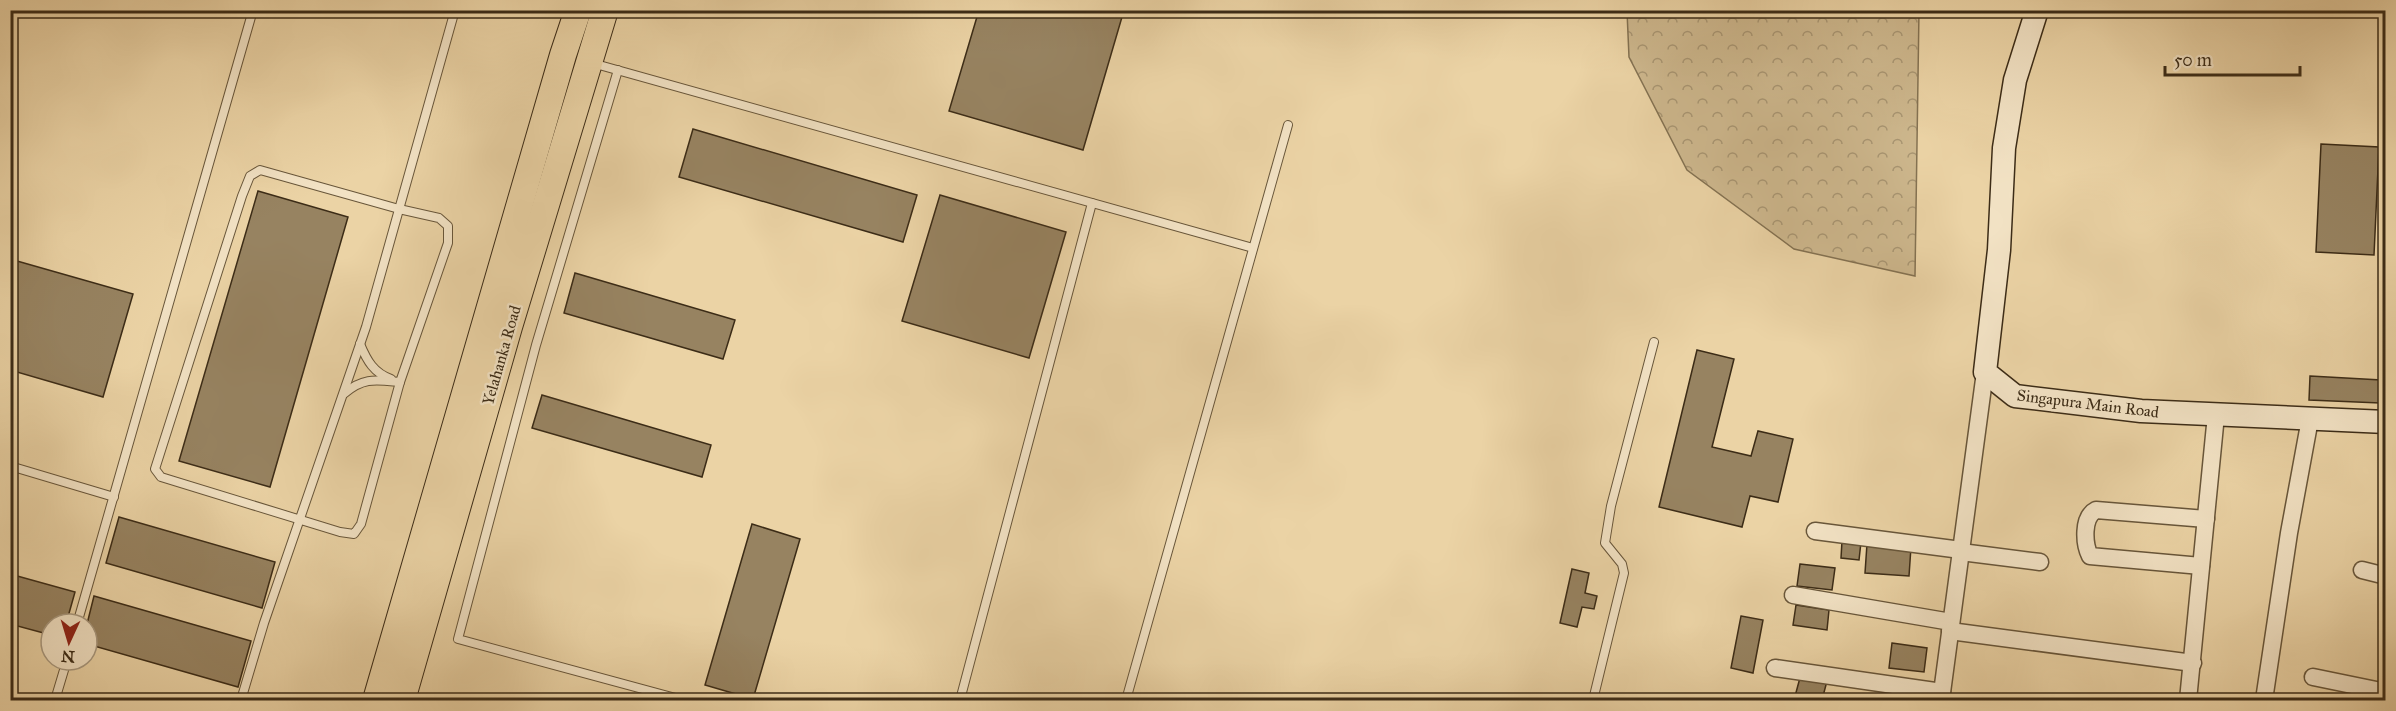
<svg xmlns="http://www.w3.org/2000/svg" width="2396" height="711" viewBox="0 0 2396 711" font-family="'IM FELL Great Primer',serif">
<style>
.forest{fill:url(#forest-crowns);stroke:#847252;stroke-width:1.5}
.building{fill:#978361;stroke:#3c2c17;stroke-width:1.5}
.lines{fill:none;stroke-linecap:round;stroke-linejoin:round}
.lane-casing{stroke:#68563a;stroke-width:10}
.street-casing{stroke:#68563a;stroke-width:19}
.secondary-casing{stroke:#3c2c17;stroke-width:25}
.primary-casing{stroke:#3c2c17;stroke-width:28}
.lane{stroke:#f2e2c4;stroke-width:8}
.street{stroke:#f2e2c4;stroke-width:16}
.secondary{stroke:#f2e2c4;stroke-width:22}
.primary{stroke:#ebd3a5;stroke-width:26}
.labels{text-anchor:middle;stroke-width:5;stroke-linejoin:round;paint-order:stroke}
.street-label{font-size:16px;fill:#3c2c17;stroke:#f2e2c4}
</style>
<defs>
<pattern id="forest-crowns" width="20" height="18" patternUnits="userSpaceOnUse" patternTransform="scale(1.5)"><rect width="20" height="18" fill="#cdb78d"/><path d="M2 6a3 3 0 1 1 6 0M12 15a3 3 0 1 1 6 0" fill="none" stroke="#a89572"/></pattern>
</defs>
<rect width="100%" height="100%" fill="#ebd3a5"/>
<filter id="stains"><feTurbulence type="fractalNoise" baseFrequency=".00333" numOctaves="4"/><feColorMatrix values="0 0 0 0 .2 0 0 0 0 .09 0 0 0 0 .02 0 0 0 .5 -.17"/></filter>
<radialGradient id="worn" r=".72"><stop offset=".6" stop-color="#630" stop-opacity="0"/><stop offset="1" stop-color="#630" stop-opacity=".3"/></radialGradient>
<path class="forest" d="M 1627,11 L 1919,11 L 1915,276 L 1794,249 L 1687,170 L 1629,57 Z"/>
<g class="building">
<path d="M 979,10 L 1099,10 L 1122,17 L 1083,150 L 949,111 Z"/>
<path d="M 693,129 L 917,195 L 903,242 L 679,177 Z"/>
<path d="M 2321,144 L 2379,147 L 2374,255 L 2316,252 Z"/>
<path d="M 258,191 L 348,217 L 270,487 L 179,461 Z"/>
<path d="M 940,195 L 1066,232 L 1029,358 L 902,321 Z"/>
<path d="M 10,259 L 133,294 L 103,397 L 10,370 Z"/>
<path d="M 575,273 L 735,320 L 723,359 L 564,313 Z"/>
<path d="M 1697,350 L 1734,359 L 1712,447 L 1751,456 L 1758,431 L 1793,439 L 1778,502 L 1750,496 L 1742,527 L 1659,507 Z"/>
<path d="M 2310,376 L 2381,380 L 2380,403 L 2309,400 Z"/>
<path d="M 542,395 L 711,445 L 702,477 L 532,428 Z"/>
<path d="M 119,517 L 275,562 L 262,608 L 106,563 Z"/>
<path d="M 752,524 L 800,539 L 753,699 L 705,685 Z"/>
<path d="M 1842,541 L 1861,542 L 1859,560 L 1841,558 Z"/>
<path d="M 1867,544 L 1911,547 L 1909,576 L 1865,573 Z"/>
<path d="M 1800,564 L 1835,568 L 1832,590 L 1797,586 Z"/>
<path d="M 1572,569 L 1589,573 L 1585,593 L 1597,596 L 1594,609 L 1582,607 L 1577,627 L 1560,623 Z"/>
<path d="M 10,574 L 75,592 L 66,624 L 51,624 L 51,635 L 10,624 Z"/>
<path d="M 94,596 L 251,641 L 238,687 L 87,644 L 87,624 Z"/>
<path d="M 1796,605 L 1829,610 L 1827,630 L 1793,625 Z"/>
<path d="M 1741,616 L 1763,620 L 1753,673 L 1731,668 Z"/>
<path d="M 1892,643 L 1927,648 L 1924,672 L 1889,668 Z"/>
<path d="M 1801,674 L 1827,681 L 1822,700 L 1794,700 Z"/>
<path d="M 1898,694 L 1919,695 L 1919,700 L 1898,700 Z"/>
<path d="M 1533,696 L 1553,699 L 1552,700 L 1532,700 Z"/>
</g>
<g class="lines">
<g class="lane-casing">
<g id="lane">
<path d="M 592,63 L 1253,248"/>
<path d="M 618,70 L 536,345 L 458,639 L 683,700"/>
<path d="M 260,170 L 399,209 L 439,218 L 448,226 L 448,243 L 400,382 L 361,524 L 354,534 L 340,532 L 161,477 L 155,469 L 242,196 L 250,176 Z"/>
<path d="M 360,344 C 367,361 374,373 391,379"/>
<path d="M 345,393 C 364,377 376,380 400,382"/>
<path d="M 10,466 L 114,497"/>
<path d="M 77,624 L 253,10"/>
<path d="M 55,700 L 67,660"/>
<path d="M 241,700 L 264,623 L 366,327 L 455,10"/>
<path d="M 960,700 L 1092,203"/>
<path d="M 1126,700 L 1288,125"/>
<path d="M 1593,700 L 1624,573 L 1622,564 L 1605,543 L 1611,506 L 1654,342"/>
</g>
</g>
<g class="street-casing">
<g id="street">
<path d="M 1815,531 L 1961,550"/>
<path d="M 1961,552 L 2040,562"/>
<path d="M 2201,566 L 2090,556 C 2084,544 2082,517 2096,510 L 2206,519"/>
<path d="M 2362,570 L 2386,576"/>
<path d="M 1793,595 L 1951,622"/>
<path d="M 1950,631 L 2193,663"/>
<path d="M 1775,668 L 1942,692"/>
<path d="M 2313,677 L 2386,692"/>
<path d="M 1941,700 L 1985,372"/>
<path d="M 2188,700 L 2216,415"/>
<path d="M 2264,700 L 2289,533 L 2310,419"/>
</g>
</g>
<g class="secondary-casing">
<path id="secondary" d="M 2037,10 L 2015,80 L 2004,148 L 1999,250 L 1985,372 L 2015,396 L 2141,411 L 2386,422"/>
</g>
<g class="primary-casing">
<g id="primary">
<path d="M 376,700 L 563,55 L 578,10"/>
<path d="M 402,700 L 509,327 L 605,10"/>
</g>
</g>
<use href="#lane" class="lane"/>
<use href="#street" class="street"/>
<use href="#secondary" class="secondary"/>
<use href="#primary" class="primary"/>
</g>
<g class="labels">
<g class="street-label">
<text transform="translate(501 355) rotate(-74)" y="6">Yelahanka Road</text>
<text transform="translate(2088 403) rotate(7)" y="6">Singapura Main Road</text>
</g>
</g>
<rect width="2396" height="711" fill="none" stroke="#ebd3a5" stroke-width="36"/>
<rect x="12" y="12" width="2372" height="687" fill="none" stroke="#3c2c17" stroke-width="3"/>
<rect x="18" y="18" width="2360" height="675" fill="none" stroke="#3c2c17" stroke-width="1.5"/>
<g transform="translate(69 642) rotate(184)"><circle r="28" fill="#f2e2c4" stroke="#a9997f" stroke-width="1.5"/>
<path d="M0-4.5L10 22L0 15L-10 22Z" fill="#8f2418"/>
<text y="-9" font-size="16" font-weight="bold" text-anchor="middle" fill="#3c2c17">N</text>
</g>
<path d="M2165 66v9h135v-9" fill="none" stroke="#3c2c17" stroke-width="3"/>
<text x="2174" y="66" font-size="18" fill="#3c2c17" stroke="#f2e2c4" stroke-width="4.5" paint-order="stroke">50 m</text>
<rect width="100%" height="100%" filter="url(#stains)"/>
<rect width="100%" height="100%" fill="url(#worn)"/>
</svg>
